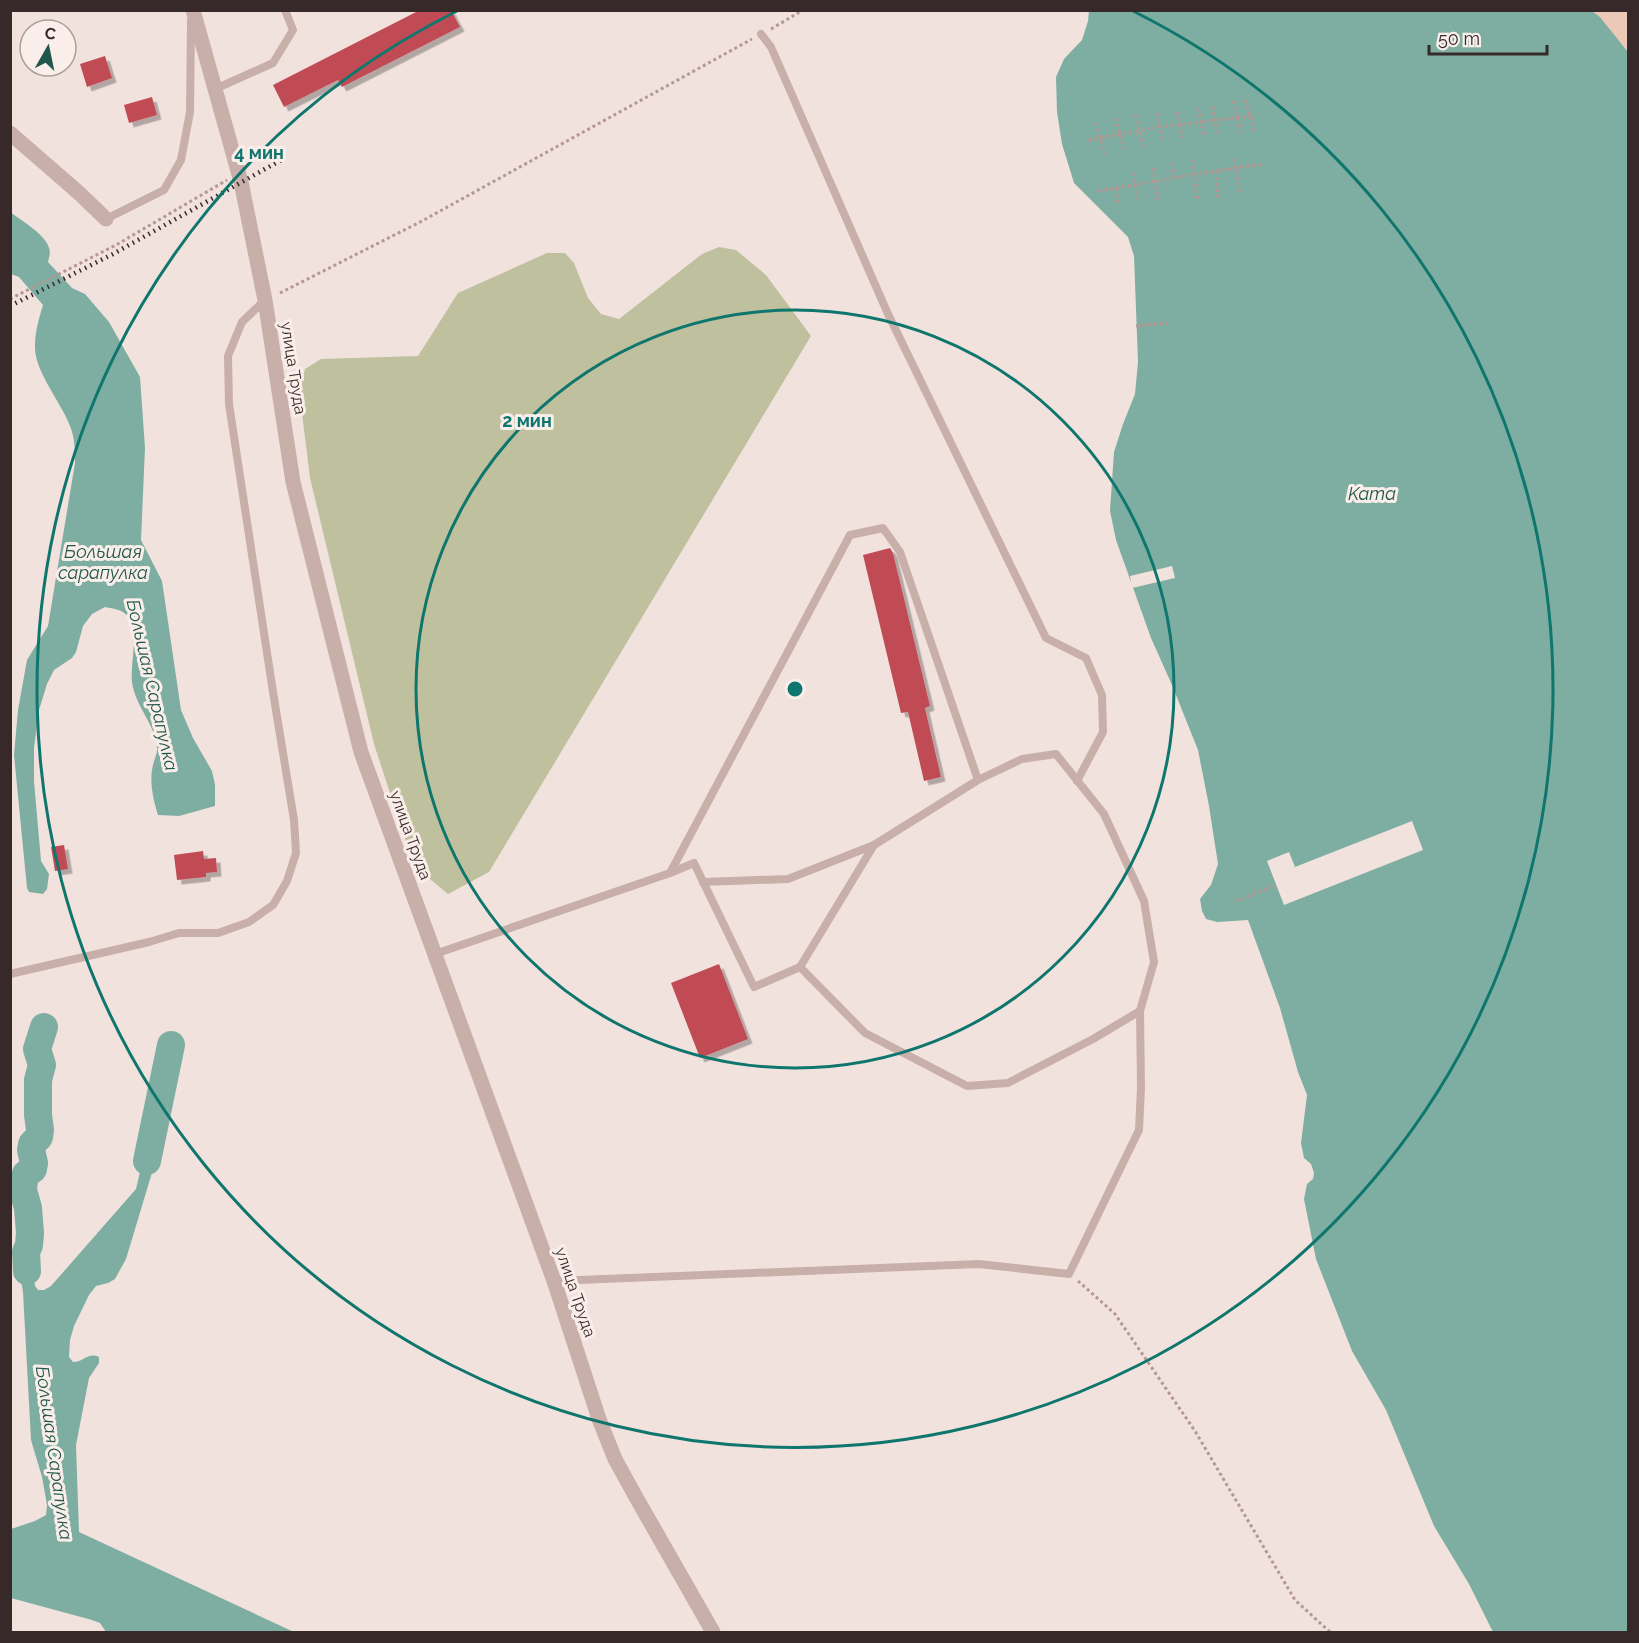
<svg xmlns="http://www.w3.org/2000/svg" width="1639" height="1643" viewBox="0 0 1639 1643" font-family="Raleway,sans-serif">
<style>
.green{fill:#bfc09e}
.sand{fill:#ecc9b6}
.water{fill:#7eaea1}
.pier{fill:#f2e2de}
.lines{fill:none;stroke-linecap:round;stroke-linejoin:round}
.river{stroke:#7eaea1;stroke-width:28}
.building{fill:#c14c54;filter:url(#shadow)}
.path{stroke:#b59894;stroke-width:3;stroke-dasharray:3 3;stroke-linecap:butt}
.lane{stroke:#c9afaa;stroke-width:8}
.street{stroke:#c9afaa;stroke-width:15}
.rail{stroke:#372929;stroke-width:4.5;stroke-dasharray:1.5 4.5;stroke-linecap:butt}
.ring{fill:none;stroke:#0f766e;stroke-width:3}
.labels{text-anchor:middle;stroke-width:6;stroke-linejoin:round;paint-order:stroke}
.street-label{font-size:16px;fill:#372929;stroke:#f9eeea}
.water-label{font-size:18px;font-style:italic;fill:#20574a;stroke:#f9eeea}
.centre{fill:#0f766e;stroke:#f9eeea;stroke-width:3}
.ring-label{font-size:18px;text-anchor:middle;font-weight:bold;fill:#0f766e;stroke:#f9eeea;stroke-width:6;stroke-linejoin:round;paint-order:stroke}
</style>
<defs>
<filter id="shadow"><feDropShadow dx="4.5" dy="4.5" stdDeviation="0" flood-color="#0004"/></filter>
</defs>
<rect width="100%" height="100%" fill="#f2e2de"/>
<path class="green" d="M 719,247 L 736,250 L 766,275 L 811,336 L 489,872 L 448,894 L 414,866 L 374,744 L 310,478 L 299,389 L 305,369 L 321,359 L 418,356 L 458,293 L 547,253 L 565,253 L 574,263 L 588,298 L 601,314 L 619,319 L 702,254 Z"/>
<path class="sand" d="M 1592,11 L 1628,11 L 1628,52 L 1600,17 Z"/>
<g class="water">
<path d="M 1089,10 L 1592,11 L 1600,17 L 1628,52 L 1628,1632 L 1493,1632 L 1469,1584 L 1434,1526 L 1386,1410 L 1352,1351 L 1316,1259 L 1304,1199 L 1307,1184 L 1313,1179 L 1314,1173 L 1311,1164 L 1304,1158 L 1301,1143 L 1307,1095 L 1298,1072 L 1280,1008 L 1248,920 L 1217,922 L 1206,919 L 1202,911 L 1200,899 L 1211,885 L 1218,864 L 1209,806 L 1198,750 L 1172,685 L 1151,638 L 1116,540 L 1110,511 L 1114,452 L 1123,424 L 1135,394 L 1138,362 L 1134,256 L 1128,237 L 1074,183 L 1062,144 L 1057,112 L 1056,77 L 1064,59 L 1082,40 L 1088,21 Z"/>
<path d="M 10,212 C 21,220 46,235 49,248 C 51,253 49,257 48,262 L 72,288 L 85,294 L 109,322 L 140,377 L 145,448 L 141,540 L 162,581 L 181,710 L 193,738 L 212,771 L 215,785 L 215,806 L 179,816 L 158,815 C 153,799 149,781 153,765 C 154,759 158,753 157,747 C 156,726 135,706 132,682 C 130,664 139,634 129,618 C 123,609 114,609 105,607 L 92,614 L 83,626 L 76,652 L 72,658 L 54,670 L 47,684 L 39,710 L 34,748 L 34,781 L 41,861 L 49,874 L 47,889 L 43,894 L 29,892 L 27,888 L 14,755 L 18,710 L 27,660 L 48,626 L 75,463 C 75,451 75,438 70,426 C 61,402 34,371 35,346 C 35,332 39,318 43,305 L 19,277 L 11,274 Z"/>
<path d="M 160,1123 L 151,1176 L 126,1259 L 115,1279 L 108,1283 L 96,1286 L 89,1295 L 74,1326 L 70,1340 L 69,1357 L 73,1362 C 84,1362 88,1352 99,1357 L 99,1363 L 89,1378 L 76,1445 L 79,1532 L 294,1632 L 106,1632 L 100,1623 L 92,1620 L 11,1598 L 11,1529 L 35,1521 L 46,1515 L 47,1505 L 42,1477 L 31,1440 L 23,1292 L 19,1268 L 24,1240 L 35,1227 L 37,1237 L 31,1256 L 35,1286 L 38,1290 L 44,1290 L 51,1286 L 136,1189 L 151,1125 Z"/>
</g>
<g class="pier">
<path d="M 1172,566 L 1175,578 L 1132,588 L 1130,576 Z"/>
<path d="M 1412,821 L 1423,850 L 1284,905 L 1267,861 L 1289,852 L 1295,867 Z"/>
</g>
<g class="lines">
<g class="river">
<path d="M 147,1161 L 171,1045"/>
<path d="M 27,1271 L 26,1252 L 29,1245 L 30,1233 L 28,1208 L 23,1190 L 24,1180 L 26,1174 L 33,1169 L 34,1163 L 31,1150 L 32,1144 L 39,1137 L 40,1130 L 38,1115 L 38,1080 L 42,1065 L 37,1049 L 44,1027"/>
</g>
</g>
<g class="building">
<path d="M 420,10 L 451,10 L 460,27 L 342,87 L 338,80 L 284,107 L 273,85 Z"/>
<path d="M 105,56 L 112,78 L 87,87 L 80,64 Z"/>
<path d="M 152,97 L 157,115 L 129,123 L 124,105 Z"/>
<path d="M 890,548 L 893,553 L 930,706 L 925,708 L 941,777 L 924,781 L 908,712 L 901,713 L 863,555 Z"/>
<path d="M 64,845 L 68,869 L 55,871 L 51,847 Z"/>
<path d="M 203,851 L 204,859 L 216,858 L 217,872 L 206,873 L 206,877 L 177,880 L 174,855 Z"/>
<path d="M 719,964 L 748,1039 L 700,1058 L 671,983 Z"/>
</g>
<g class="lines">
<g class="path">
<path d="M 771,29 L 803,10"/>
<path d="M 1245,100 L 1251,116 L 1254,131"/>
<path d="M 1233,101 L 1241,132"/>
<path d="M 1213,106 L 1217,134"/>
<path d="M 1198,108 L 1204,136"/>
<path d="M 1177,112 L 1183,140"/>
<path d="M 1157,113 L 1163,142"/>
<path d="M 1135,115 L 1143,146"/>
<path d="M 1116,118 L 1124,149"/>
<path d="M 1096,123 L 1105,155"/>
<path d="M 1088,140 L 1160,127 L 1251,116"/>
<path d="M 1234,159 L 1240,194"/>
<path d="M 1192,160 L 1198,202"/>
<path d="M 1172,163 L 1175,178"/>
<path d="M 1153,168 L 1158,200"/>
<path d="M 1216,171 L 1218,200"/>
<path d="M 1134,173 L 1137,199"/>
<path d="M 1116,188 L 1118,203"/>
<path d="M 1098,191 L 1216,171 L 1262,164"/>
<path d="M 280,293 L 422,221 L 752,39"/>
<path d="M 10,299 L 116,245 L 227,180"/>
<path d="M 1136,326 L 1167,323"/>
<path d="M 1236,901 L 1276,885"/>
<path d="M 1078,1281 L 1115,1314 L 1195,1431 L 1295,1600 L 1330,1632"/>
</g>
<g class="lane">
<path d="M 761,34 L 771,47 L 888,314 L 1046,638 L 1086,658 L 1102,695 L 1103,732 L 1077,781"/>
<path d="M 215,89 L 273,63 L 293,30 L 285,10"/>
<path d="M 106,219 L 164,190 L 181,160 L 190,112 L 191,21"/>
<path d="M 670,873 L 694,863 L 754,987 L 800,967"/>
<path d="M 703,882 L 788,879 L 874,845"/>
<path d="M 435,954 L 670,873 L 850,535 L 883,528 L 900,552 L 978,780 L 874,845 L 800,967 L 865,1033 L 967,1086 L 1008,1083 L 1093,1039 L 1140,1011 L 1154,962 L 1144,901 L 1104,814 L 1056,754 L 1022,759 L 978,780"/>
<path d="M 10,974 L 149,942 L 179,933 L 218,933 L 249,922 L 273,905 L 287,881 L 296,853 L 294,820 L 273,692 L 229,404 L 228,356 L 242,322 L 264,301"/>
<path d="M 554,1281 L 979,1264 L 1069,1274 L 1139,1130 L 1141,1088 L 1140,1011"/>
</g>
<g class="street">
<path d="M 193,10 L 241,182 L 265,300 L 293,482 L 361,752 L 554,1281 L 599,1419 L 615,1459 L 637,1499 L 713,1632"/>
<path d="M 10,133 L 79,193 L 106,219"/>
</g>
<path class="rail" d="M 10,306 L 113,254 L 283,159"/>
</g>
<g class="ring">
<circle cx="795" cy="689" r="379"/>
<path d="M1133 11A758 758 0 1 1 457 11"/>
</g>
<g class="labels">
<g class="street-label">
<text transform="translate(294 368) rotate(81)" y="6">улица Труда</text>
<text transform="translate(411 835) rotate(70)" y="6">улица Труда</text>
<text transform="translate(576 1292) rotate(71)" y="6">улица Труда</text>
</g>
<g class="water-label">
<text x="1372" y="500">Kama</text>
<text x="103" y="558">Большая<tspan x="103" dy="21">сарапулка</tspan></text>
<text transform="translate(152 685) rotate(77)" y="6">Большая Сарапулка</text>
<text transform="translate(54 1453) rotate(82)" y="6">Большая Сарапулка</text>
</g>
</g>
<circle cx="795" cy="689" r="9" class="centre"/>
<g class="ring-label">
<text x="259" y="159">4 мин</text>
<text x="527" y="427">2 мин</text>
</g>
<rect width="1639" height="1643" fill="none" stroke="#372929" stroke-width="24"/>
<g transform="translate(48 48) rotate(9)"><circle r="28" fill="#f9eeea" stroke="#ab9f9d" stroke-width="1.5"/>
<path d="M0-4.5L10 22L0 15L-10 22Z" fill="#20574a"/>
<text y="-9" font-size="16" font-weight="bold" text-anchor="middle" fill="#372929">С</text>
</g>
<path d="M1429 45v9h118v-9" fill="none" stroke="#372929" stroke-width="3"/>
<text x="1438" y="45" font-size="18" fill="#372929" stroke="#f9eeea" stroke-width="4.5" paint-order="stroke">50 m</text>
</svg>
